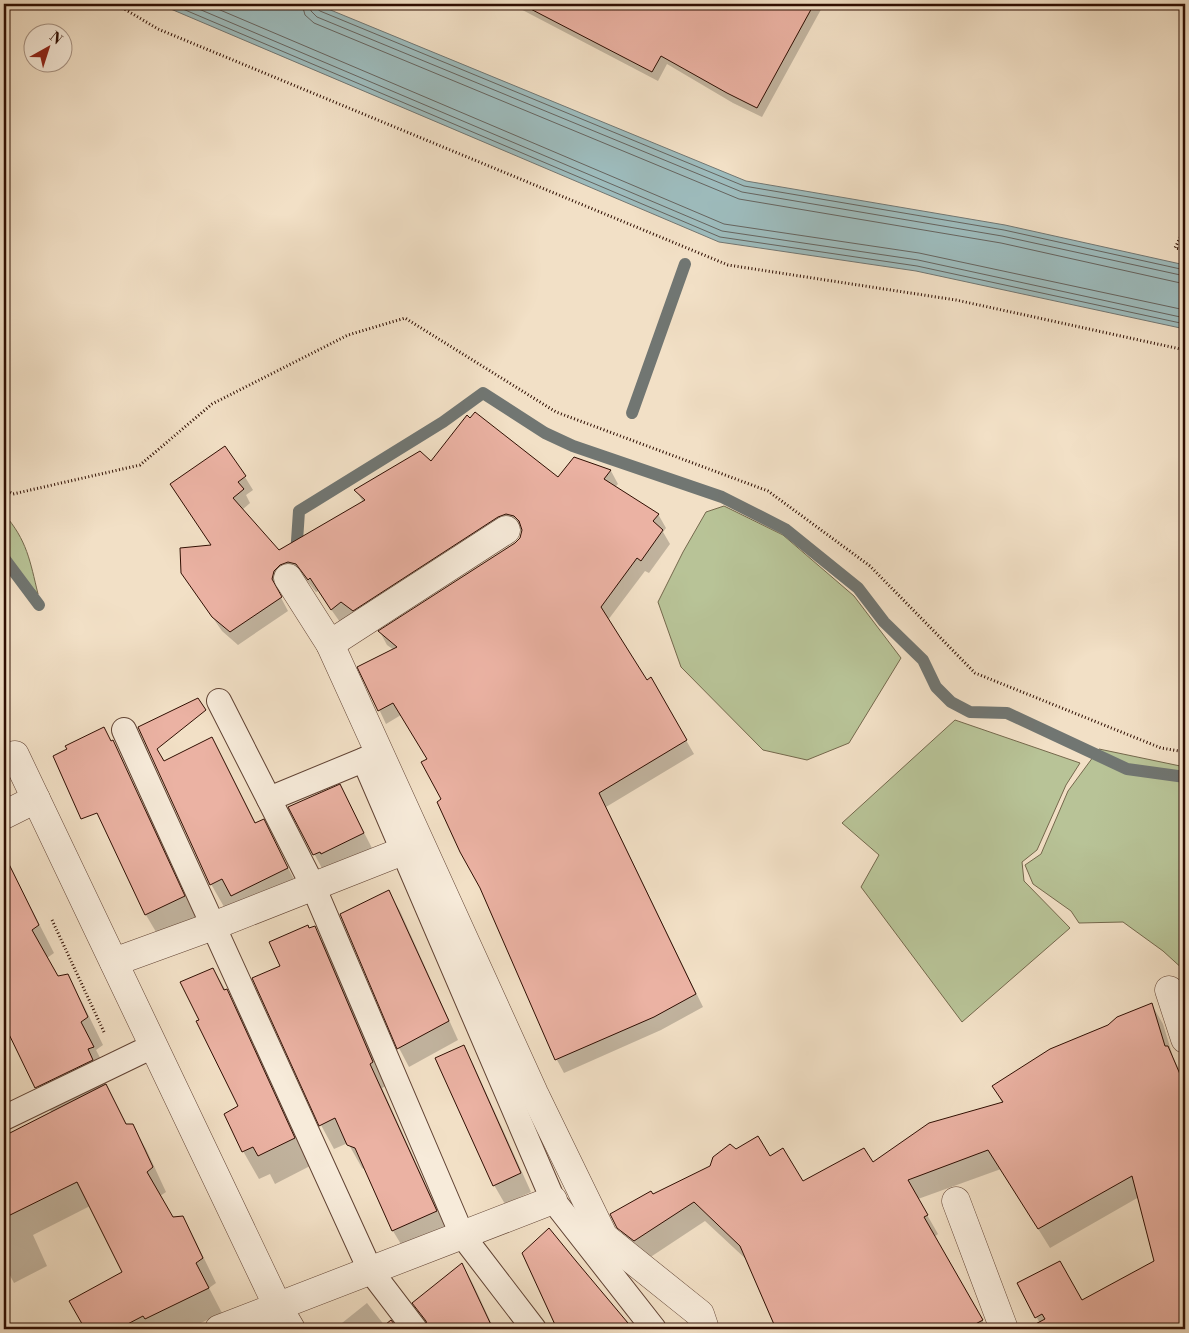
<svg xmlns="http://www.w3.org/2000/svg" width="1189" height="1333" viewBox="0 0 1189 1333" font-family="'Libre Bodoni',serif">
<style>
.green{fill:#b8c397;stroke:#74684c}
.water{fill:#9dbbbc;stroke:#717672}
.shadow{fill:#0003}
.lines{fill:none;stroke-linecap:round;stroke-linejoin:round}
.shore{stroke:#66645f;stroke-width:1}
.stream{stroke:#717672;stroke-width:12}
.building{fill:#ebb2a3;stroke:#2f0e02}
.lane-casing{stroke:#604233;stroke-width:26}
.street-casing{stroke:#604233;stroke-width:29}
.path{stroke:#2f0e02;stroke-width:3;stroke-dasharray:1 2.5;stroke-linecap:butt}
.lane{stroke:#f7ebda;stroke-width:24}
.street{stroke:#f7ebda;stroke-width:28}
</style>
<rect width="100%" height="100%" fill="#f2e0c6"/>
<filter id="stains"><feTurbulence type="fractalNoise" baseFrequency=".004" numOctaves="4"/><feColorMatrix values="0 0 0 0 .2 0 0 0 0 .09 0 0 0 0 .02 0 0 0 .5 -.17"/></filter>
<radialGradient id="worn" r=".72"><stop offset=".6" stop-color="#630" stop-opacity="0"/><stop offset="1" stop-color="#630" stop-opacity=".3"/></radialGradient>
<g class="green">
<path d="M 724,506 L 783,535 L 854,596 L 901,658 L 849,743 L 807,760 L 763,750 L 681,667 L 658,602 L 683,552 L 706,512 Z"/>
<path d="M 4,514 C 27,540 30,561 38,594 L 4,556 Z"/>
<path d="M 955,720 L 1080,763 L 1066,785 L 1037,850 L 1022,862 L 1024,881 L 1070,928 L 962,1022 L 861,887 L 879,855 L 842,823 Z"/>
<path d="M 1099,749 L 1185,767 L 1185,971 L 1163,951 L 1123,922 L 1079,923 L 1071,911 L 1033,884 L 1025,865 L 1041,854 L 1068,791 Z"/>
</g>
<path class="water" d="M 159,4 L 316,4 L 746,181 L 1005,225 L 1185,265 L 1185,329 L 916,271 L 719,242 Z"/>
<g class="shadow">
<path d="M 511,4 L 824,4 L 762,117 L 733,103 L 667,64 L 658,81 Z"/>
<path d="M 574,458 L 611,471 L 618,484 L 615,487 L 658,514 L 666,528 L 663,532 L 670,544 L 649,573 L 645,571 L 608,620 L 647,681 L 651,679 L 694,754 L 606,807 L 703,1007 L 661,1030 L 564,1073 L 557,1060 L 442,800 L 428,760 L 401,715 L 386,724 L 359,667 L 394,650 L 387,645 L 380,632 L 516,544 L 521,538 L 523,530 L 514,527 L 361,624 L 350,614 L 340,622 L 318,591 L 316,592 L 305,578 L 296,575 L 281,585 L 279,594 L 288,611 L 238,645 L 222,631 L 191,586 L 212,546 L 179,497 L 245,477 L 253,490 L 246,495 L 250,503 L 242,510 L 279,551 L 363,502 L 356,490 L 432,462 L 558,479 Z"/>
<path d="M 211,739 L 227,767 L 256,824 L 263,821 L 303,896 L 227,912 L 211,884 Z"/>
<path d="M 340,786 L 374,852 L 325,874 L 290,808 Z"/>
<path d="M 135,791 L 151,819 L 200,925 L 162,942 L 146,915 L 97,809 Z"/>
<path d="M 4,870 L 12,884 L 17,884 L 33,912 L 54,953 L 47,958 L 58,978 L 67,976 L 83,1004 L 103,1045 L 96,1050 L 109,1075 L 103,1078 L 108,1088 L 107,1089 L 127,1125 L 132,1125 L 146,1149 L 166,1192 L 160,1196 L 172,1219 L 182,1217 L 196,1242 L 216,1283 L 209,1288 L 222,1313 L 188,1329 L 86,1329 L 71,1301 L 123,1273 L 90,1206 L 33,1235 L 47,1266 L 14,1283 L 4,1264 L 4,1137 L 51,1112 L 4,1021 Z"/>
<path d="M 389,892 L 400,911 L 458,1040 L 409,1067 L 399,1048 Z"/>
<path d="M 314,927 L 328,951 L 386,1086 L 382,1088 L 449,1235 L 407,1254 L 393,1231 L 366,1170 L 362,1168 L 348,1143 L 334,1149 L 321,1125 L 254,979 L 282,966 L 309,930 Z"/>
<path d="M 213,969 L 243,1019 L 310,1166 L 275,1184 L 270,1174 L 259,1179 L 243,1151 L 240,1107 L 201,1020 Z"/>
<path d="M 1152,1005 L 1163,1024 L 1173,1057 L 1185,1082 L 1185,1112 L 1119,1146 L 1185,1138 L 1185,1329 L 1043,1329 L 1018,1283 L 1081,1301 L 1156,1261 L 1139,1197 L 1050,1248 L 1001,1169 L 918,1199 L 938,1234 L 934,1237 L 987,1329 L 778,1329 L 748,1261 L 705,1221 L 646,1260 L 630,1247 L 619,1227 L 652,1195 L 711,1167 L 736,1151 L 770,1158 L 803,1183 L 873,1164 L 1003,1104 L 993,1087 Z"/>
<path d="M 464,1047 L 474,1066 L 531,1192 L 505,1204 L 494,1185 Z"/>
<path d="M 549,1230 L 631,1329 L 558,1329 L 524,1253 Z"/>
<path d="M 462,1264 L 474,1286 L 494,1329 L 429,1329 L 414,1303 Z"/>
<path d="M 367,1303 L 385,1326 L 391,1322 L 396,1329 L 338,1329 L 337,1327 Z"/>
</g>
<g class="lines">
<g class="shore">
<path d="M 171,4 L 720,237 L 917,266 L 1185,324"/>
<path d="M 187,4 L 722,231 L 918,260 L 1185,318"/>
<path d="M 206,4 L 724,224 L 919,253 L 1185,310"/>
<path d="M 302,4 L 305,15 L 314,23 L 739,199 L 1001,243 L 1185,284"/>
<path d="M 310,4 L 311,11 L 317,17 L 742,192 L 1002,236 L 1185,276"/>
<path d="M 316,4 L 316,8 L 320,11 L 744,186 L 1004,230 L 1185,270"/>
</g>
<g class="stream">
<path d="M 632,413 L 685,264"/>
<path d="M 296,556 L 299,511 L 443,422 L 483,393 L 545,433 L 573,446 L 722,497 L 785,529 L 858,588 L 884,622 L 923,660 L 936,687 L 951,702 L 970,712 L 1007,713 L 1127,769 L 1185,777"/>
<path d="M 4,558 L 39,605"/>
</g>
</g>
<g class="building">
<path d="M 521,4 L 814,4 L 757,108 L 727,93 L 661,56 L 652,72 Z"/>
<path d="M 475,412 L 558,477 L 574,457 L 611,470 L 604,479 L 659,514 L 653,521 L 663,530 L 641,561 L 637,558 L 601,607 L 647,680 L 651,677 L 687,740 L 599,793 L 696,994 L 654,1017 L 555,1060 L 480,888 L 460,852 L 437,802 L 441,799 L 421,762 L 427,759 L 393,703 L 378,711 L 357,667 L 397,647 L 378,631 L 515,543 L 520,538 L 522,530 L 519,521 L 514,516 L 506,514 L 498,517 L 353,611 L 341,602 L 331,610 L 310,578 L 308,580 L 296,564 L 288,562 L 280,565 L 274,571 L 272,579 L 282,597 L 230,632 L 212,617 L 181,573 L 180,548 L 211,545 L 170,484 L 225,446 L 246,476 L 238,482 L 244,489 L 233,498 L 279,550 L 365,500 L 354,490 L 420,451 L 431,461 L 467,415 L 470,418 Z"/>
<path d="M 198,698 L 206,710 L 157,749 L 164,761 L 212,737 L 255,823 L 264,819 L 288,868 L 231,896 L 222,879 L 210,885 L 138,727 Z"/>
<path d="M 104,727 L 111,741 L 113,740 L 185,896 L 145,915 L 97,813 L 81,819 L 53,756 L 67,749 L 65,746 Z"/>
<path d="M 340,784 L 364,833 L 321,854 L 320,852 L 313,855 L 288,807 Z"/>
<path d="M 4,854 L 39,925 L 32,930 L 58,976 L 68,974 L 88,1017 L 81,1022 L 94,1047 L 88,1049 L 93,1060 L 35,1088 L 4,1024 Z"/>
<path d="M 389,890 L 449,1021 L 397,1049 L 340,914 Z"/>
<path d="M 308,925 L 309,928 L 315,926 L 373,1062 L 370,1064 L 437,1211 L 392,1231 L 355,1148 L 347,1145 L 335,1118 L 319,1126 L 252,978 L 280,966 L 269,942 Z"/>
<path d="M 213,968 L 224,990 L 227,989 L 295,1138 L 258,1156 L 253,1147 L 242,1152 L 224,1114 L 238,1106 L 196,1021 L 199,1020 L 180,982 Z"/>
<path d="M 1152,1003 L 1165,1046 L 1168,1046 L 1185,1086 L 1185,1329 L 1026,1329 L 1045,1319 L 1042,1314 L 1035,1318 L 1017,1283 L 1060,1261 L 1082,1300 L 1154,1261 L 1132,1176 L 1038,1229 L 988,1150 L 908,1180 L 928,1215 L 924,1217 L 983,1320 L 966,1329 L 776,1329 L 740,1246 L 694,1202 L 634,1241 L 617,1228 L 610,1214 L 651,1191 L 653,1194 L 710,1166 L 713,1157 L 730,1144 L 736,1149 L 758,1136 L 770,1156 L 783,1148 L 803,1181 L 864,1148 L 873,1162 L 929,1123 L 1003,1102 L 992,1086 L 1050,1049 L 1108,1025 L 1117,1017 Z"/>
<path d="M 464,1045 L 521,1173 L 493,1186 L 435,1058 Z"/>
<path d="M 106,1084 L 126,1124 L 133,1124 L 153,1167 L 147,1172 L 173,1217 L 183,1216 L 203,1258 L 196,1263 L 209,1288 L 145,1319 L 143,1316 L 118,1329 L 85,1329 L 69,1301 L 122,1272 L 77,1182 L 4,1218 L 4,1136 Z"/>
<path d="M 549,1228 L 576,1261 L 633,1329 L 557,1329 L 522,1253 Z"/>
<path d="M 462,1263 L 493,1329 L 428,1329 L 426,1321 L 412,1303 Z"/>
<path d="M 391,1320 L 398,1329 L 380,1329 Z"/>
</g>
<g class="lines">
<g class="lane-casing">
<g id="lane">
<path d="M 219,701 L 313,886 L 462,1235 L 534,1329"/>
<path d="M 124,730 L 370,1270 L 415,1329"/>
<path d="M 364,760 L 553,1200 L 654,1329"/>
<path d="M 269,799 L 378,754"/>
<path d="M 4,1118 L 153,1046"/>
</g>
</g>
<g class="street-casing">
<g id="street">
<path d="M 288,578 L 330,644 L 534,1093 L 604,1237 L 700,1314 L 705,1329"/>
<path d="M 330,644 L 506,530"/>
<path d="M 15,755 L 278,1307 L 291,1329"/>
<path d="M 4,815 L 36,799"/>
<path d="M 114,962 L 213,926 L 403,851"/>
<path d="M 1169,990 L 1185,1039"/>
<path d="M 956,1201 L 1004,1329"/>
<path d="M 219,1329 L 553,1200"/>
</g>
</g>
<g class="path">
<path d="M 116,4 L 158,29 L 728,265 L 956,300 L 1185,350"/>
<path d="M 1185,228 L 1175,248 L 1185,250"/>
<path d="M 4,489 L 13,494 L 140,465 L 212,404 L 348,335 L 405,318 L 556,412 L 768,491 L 870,566 L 975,673 L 1161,748 L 1185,752"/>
<path d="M 52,920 L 104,1032"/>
</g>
<use href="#lane" class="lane"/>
<use href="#street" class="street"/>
</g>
<rect width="1189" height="1333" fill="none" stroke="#f2e0c6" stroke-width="20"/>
<rect x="5" y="5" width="1179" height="1323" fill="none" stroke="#2f0e02" stroke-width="2.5"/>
<rect x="10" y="10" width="1169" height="1313" fill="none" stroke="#2f0e02"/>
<g transform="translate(48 48) rotate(39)"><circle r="24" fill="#f7ebda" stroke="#a79384"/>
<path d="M0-4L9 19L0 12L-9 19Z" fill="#8f2418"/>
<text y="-8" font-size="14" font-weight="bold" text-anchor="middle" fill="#2f0e02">N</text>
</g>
<rect width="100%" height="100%" filter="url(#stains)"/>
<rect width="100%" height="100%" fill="url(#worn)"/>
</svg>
